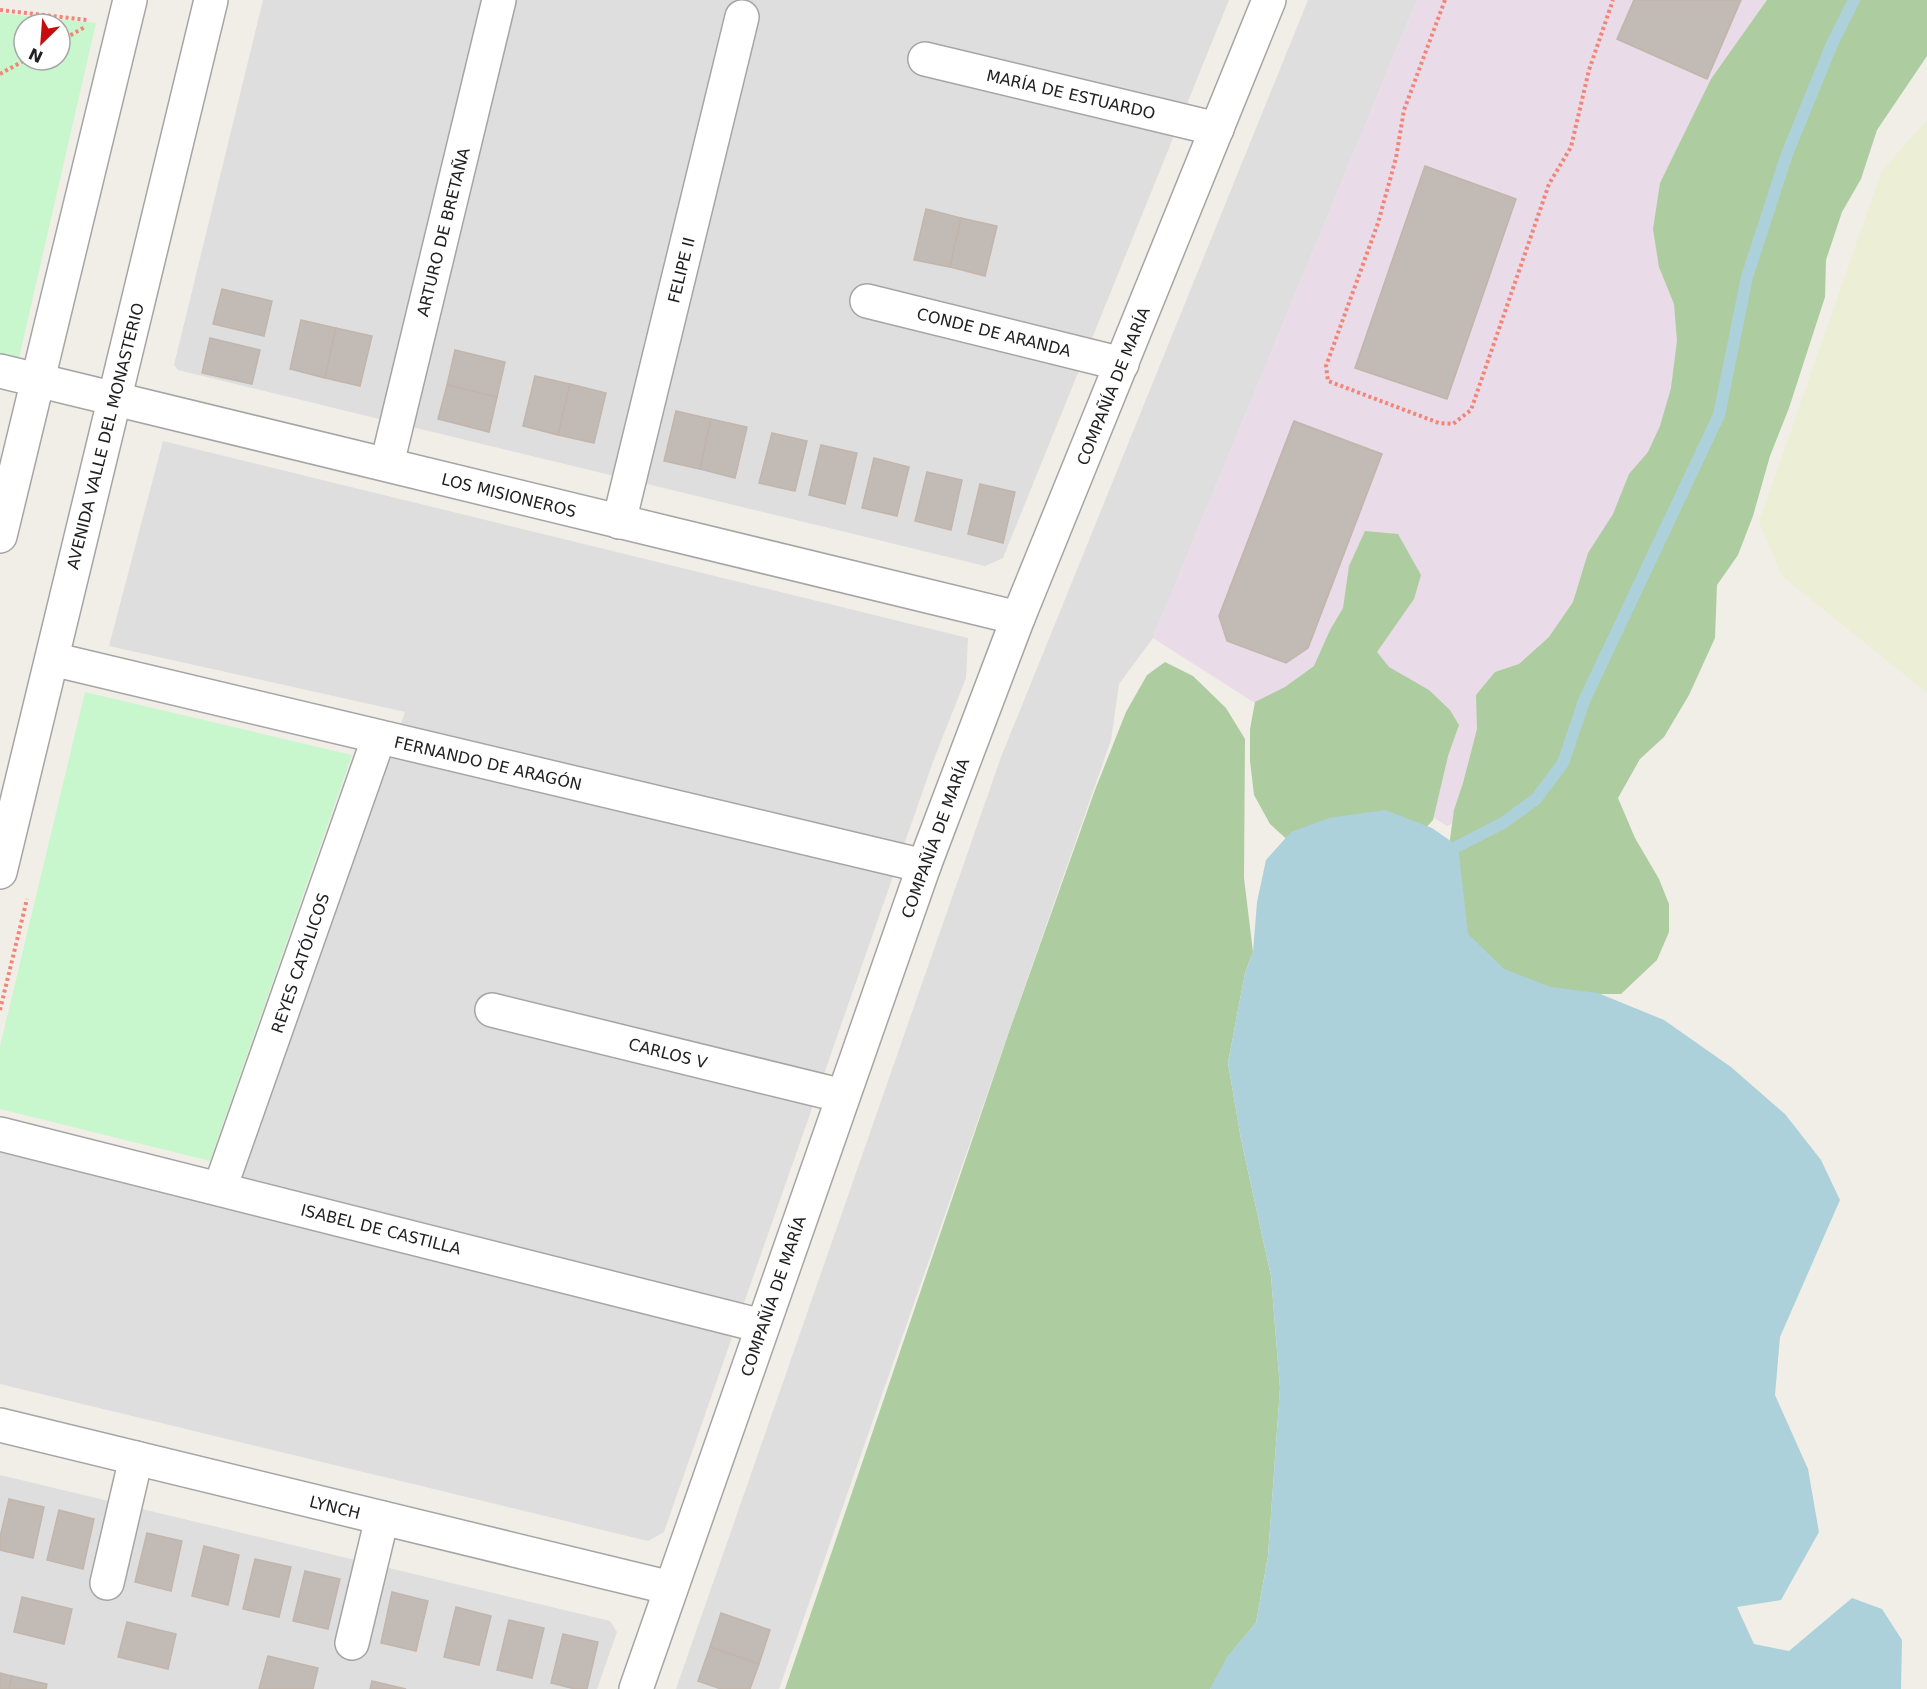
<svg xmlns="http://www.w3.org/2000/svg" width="1927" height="1689" viewBox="0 0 1927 1689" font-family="'DejaVu Sans',sans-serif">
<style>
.residential{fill:#dfdede}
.industrial{fill:#e9dbe7}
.farmland{fill:#eceed5}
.forest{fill:#adcda0}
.park{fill:#c9f7cd;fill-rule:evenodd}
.water{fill:#acd1db}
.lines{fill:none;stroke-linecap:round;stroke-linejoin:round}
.stream{stroke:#acd1db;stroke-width:12}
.building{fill:#c1bab5;stroke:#c2b5ab;stroke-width:1.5}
.minor-casing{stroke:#a5a5a5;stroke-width:36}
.tertiary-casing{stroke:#a5a5a5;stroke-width:36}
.path{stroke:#f28578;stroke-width:4;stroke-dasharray:3 3;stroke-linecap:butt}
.minor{stroke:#fff;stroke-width:33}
.tertiary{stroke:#fff;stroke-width:33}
.labels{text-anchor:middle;stroke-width:4.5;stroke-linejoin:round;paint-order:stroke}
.street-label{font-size:16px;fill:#212121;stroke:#fff}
</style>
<rect width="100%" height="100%" fill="#f1eee8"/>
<g class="residential">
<path d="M 263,0 L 1229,0 L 1003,558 L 985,566 L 178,370 L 174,365 Z"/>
<path d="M 1308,0 L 1417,0 L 1153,638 L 1119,684 L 1111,740 L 779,1689 L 676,1689 L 1001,757 Z"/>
<path d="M 163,441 L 968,638 L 966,678 L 934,759 L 664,1532 L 648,1541 L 0,1384 L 0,1147 L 228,1203 L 405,712 L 109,646 Z"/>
<path d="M 0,1475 L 610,1621 L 617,1632 L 597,1689 L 0,1689 Z"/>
</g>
<path class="industrial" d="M 1417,0 L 1828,0 L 1697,408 L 1491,803 L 1447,826 L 1153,638 Z"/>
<path class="farmland" d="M 1927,120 L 1927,693 L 1782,576 L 1759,522 L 1882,170 Z"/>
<g class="forest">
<path d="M 1767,0 L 1927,0 L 1927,56 L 1877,130 L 1861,179 L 1842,212 L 1826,260 L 1825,297 L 1789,408 L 1770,456 L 1753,516 L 1738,555 L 1717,585 L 1715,638 L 1689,695 L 1664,737 L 1640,759 L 1618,798 L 1635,838 L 1659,879 L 1669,904 L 1669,932 L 1657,960 L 1621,994 L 1538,994 L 1459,977 L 1448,854 L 1454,810 L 1463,783 L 1477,729 L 1476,695 L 1495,672 L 1519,664 L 1549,637 L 1573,602 L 1588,553 L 1613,514 L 1629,474 L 1648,452 L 1660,426 L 1671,388 L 1677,341 L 1674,304 L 1659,267 L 1653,229 L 1660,183 L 1711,79 Z"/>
<path d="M 1365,531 L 1398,534 L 1421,575 L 1414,599 L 1377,652 L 1389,667 L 1429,690 L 1450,710 L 1459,725 L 1448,756 L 1433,820 L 1403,853 L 1292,844 L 1270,824 L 1254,795 L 1250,761 L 1250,729 L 1255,702 L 1285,687 L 1314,666 L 1330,630 L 1343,608 L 1349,566 Z"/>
<path d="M 1165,662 L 1193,676 L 1226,708 L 1245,739 L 1244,878 L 1253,952 L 1245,973 L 1228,1063 L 1241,1139 L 1271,1276 L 1280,1388 L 1268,1556 L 1256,1623 L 1234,1649 L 1210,1689 L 785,1689 L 1010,1029 L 1095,790 L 1126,712 L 1147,675 Z"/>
</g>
<g class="park">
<path d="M 0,13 L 96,23 L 19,358 L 0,353 ZM 24,24 L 60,24 L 60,60 L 24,60 Z"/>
<path d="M 85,692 L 352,755 L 210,1161 L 0,1109 L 0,1046 Z"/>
</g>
<path class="water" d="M 1385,810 L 1432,828 L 1458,846 L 1468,934 L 1504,969 L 1551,987 L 1598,993 L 1664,1020 L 1731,1067 L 1785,1114 L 1821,1160 L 1840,1200 L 1780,1337 L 1775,1395 L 1808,1469 L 1819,1532 L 1781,1600 L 1737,1607 L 1754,1644 L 1789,1651 L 1852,1598 L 1882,1609 L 1902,1640 L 1901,1689 L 1210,1689 L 1227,1657 L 1256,1623 L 1268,1556 L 1280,1388 L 1271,1276 L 1241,1139 L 1228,1063 L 1245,973 L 1253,952 L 1257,902 L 1266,860 L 1291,832 L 1329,818 Z"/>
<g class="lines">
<path class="stream" d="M 1458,846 L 1503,823 L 1536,799 L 1563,763 L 1584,701 L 1719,415 L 1747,277 L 1787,154 L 1832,44 L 1854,0"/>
</g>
<g class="building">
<path d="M 1634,0 L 1741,0 L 1707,79 L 1617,39 Z"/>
<path d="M 1425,166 L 1516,199 L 1447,399 L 1355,368 Z"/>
<path d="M 926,209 L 961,218 L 950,267 L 914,260 Z"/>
<path d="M 961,218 L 997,226 L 985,276 L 950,267 Z"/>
<path d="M 222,289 L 272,301 L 264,336 L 213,324 Z"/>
<path d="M 301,320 L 336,328 L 325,378 L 290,369 Z"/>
<path d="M 336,328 L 372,336 L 360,386 L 325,378 Z"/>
<path d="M 210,338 L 260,350 L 252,384 L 202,373 Z"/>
<path d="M 455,350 L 505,362 L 497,397 L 447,385 Z"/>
<path d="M 535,376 L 570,384 L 558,435 L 523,426 Z"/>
<path d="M 570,384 L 606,393 L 594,443 L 558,435 Z"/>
<path d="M 447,385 L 497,397 L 489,432 L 438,419 Z"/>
<path d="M 676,411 L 711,419 L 700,469 L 664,461 Z"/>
<path d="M 711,419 L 747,427 L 735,478 L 700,469 Z"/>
<path d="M 1294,421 L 1382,454 L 1308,648 L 1286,663 L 1227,641 L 1219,616 Z"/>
<path d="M 772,433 L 807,441 L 795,491 L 759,483 Z"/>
<path d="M 821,445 L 857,453 L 845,504 L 809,495 Z"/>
<path d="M 874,458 L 909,467 L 897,516 L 862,508 Z"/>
<path d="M 927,472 L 962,480 L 951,530 L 915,521 Z"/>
<path d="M 980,484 L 1015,492 L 1003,543 L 968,534 Z"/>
<path d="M 9,1499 L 44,1507 L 33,1558 L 0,1550 L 0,1537 Z"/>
<path d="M 59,1510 L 94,1519 L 83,1569 L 47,1560 Z"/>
<path d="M 147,1533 L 182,1541 L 171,1591 L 135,1582 Z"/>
<path d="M 204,1546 L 239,1555 L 228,1605 L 192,1596 Z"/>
<path d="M 255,1559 L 291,1567 L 279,1617 L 243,1609 Z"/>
<path d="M 305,1571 L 340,1579 L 328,1629 L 293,1621 Z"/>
<path d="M 392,1592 L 428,1601 L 416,1651 L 381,1643 Z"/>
<path d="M 22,1597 L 72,1609 L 64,1644 L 14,1632 Z"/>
<path d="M 456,1607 L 491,1616 L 479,1665 L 444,1657 Z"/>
<path d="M 721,1613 L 770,1630 L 759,1664 L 710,1647 Z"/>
<path d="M 509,1620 L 544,1628 L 532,1678 L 497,1670 Z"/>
<path d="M 127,1622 L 176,1634 L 168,1669 L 118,1657 Z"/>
<path d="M 563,1634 L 598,1642 L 587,1689 L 575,1689 L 551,1683 Z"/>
<path d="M 710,1647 L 759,1664 L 750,1689 L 721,1689 L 698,1681 Z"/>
<path d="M 268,1656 L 318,1668 L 313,1689 L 259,1689 Z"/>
<path d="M 0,1673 L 12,1676 L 9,1689 L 0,1689 Z"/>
<path d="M 12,1676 L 47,1684 L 46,1689 L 9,1689 Z"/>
<path d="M 372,1681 L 406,1689 L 370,1689 Z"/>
</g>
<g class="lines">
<g class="minor-casing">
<g id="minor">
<path d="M 925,59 L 1217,129"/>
<path d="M 867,301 L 1122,364"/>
<path d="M 0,371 L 1018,618"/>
<path d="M 387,464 L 499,0"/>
<path d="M 619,522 L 742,17"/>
<path d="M 52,659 L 924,866"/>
<path d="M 492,1010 L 843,1096"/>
<path d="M 0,1134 L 762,1326"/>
<path d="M 220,1188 L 379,737"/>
<path d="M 0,1425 L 671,1588"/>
<path d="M 107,1583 L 136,1458"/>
<path d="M 352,1643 L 382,1518"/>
<path d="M 636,1689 L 924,866 L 1018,618 L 1269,0"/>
</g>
</g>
<g class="tertiary-casing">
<g id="tertiary">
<path d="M 0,536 L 130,0"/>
<path d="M 0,872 L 211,0"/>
</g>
</g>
<g class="path">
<path d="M 1445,0 L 1404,110 L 1396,158 L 1378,223 L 1326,366 L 1328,381 L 1439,423 L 1453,424 L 1471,410 L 1549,184 L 1571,147 L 1589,70 L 1613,0"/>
<path d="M 0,10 L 87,20"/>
<path d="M 60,41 L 85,27"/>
<path d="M 0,74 L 25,60"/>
<path d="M 0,1010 L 27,899"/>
</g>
<use href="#minor" class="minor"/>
<use href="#tertiary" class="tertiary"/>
</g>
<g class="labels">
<g class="street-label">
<text transform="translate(1071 94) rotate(13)" y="6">MARÍA DE ESTUARDO</text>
<text transform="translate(443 232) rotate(-76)" y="6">ARTURO DE BRETAÑA</text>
<text transform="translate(681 270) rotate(-76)" y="6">FELIPE II</text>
<text transform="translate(994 332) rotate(14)" y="6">CONDE DE ARANDA</text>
<text transform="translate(1113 386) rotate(-68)" y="6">COMPAÑÍA DE MARÍA</text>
<text transform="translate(105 436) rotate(-76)" y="6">AVENIDA VALLE DEL MONASTERIO</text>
<text transform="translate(509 495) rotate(14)" y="6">LOS MISIONEROS</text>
<text transform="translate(488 763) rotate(13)" y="6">FERNANDO DE ARAGÓN</text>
<text transform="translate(935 838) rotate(-70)" y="6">COMPAÑÍA DE MARÍA</text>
<text transform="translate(300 963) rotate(-71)" y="6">REYES CATÓLICOS</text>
<text transform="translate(668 1053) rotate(14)" y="6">CARLOS V</text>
<text transform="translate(381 1229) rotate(14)" y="6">ISABEL DE CASTILLA</text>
<text transform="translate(773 1296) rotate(-71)" y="6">COMPAÑÍA DE MARÍA</text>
<text transform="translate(335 1507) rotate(14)" y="6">LYNCH</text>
</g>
</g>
<g transform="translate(42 42) rotate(205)"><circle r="28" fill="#ffffff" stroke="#a6a6a6" stroke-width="1.5"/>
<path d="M0-4.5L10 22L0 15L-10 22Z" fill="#c60c0c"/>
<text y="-9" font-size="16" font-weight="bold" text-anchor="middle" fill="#212121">N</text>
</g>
</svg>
